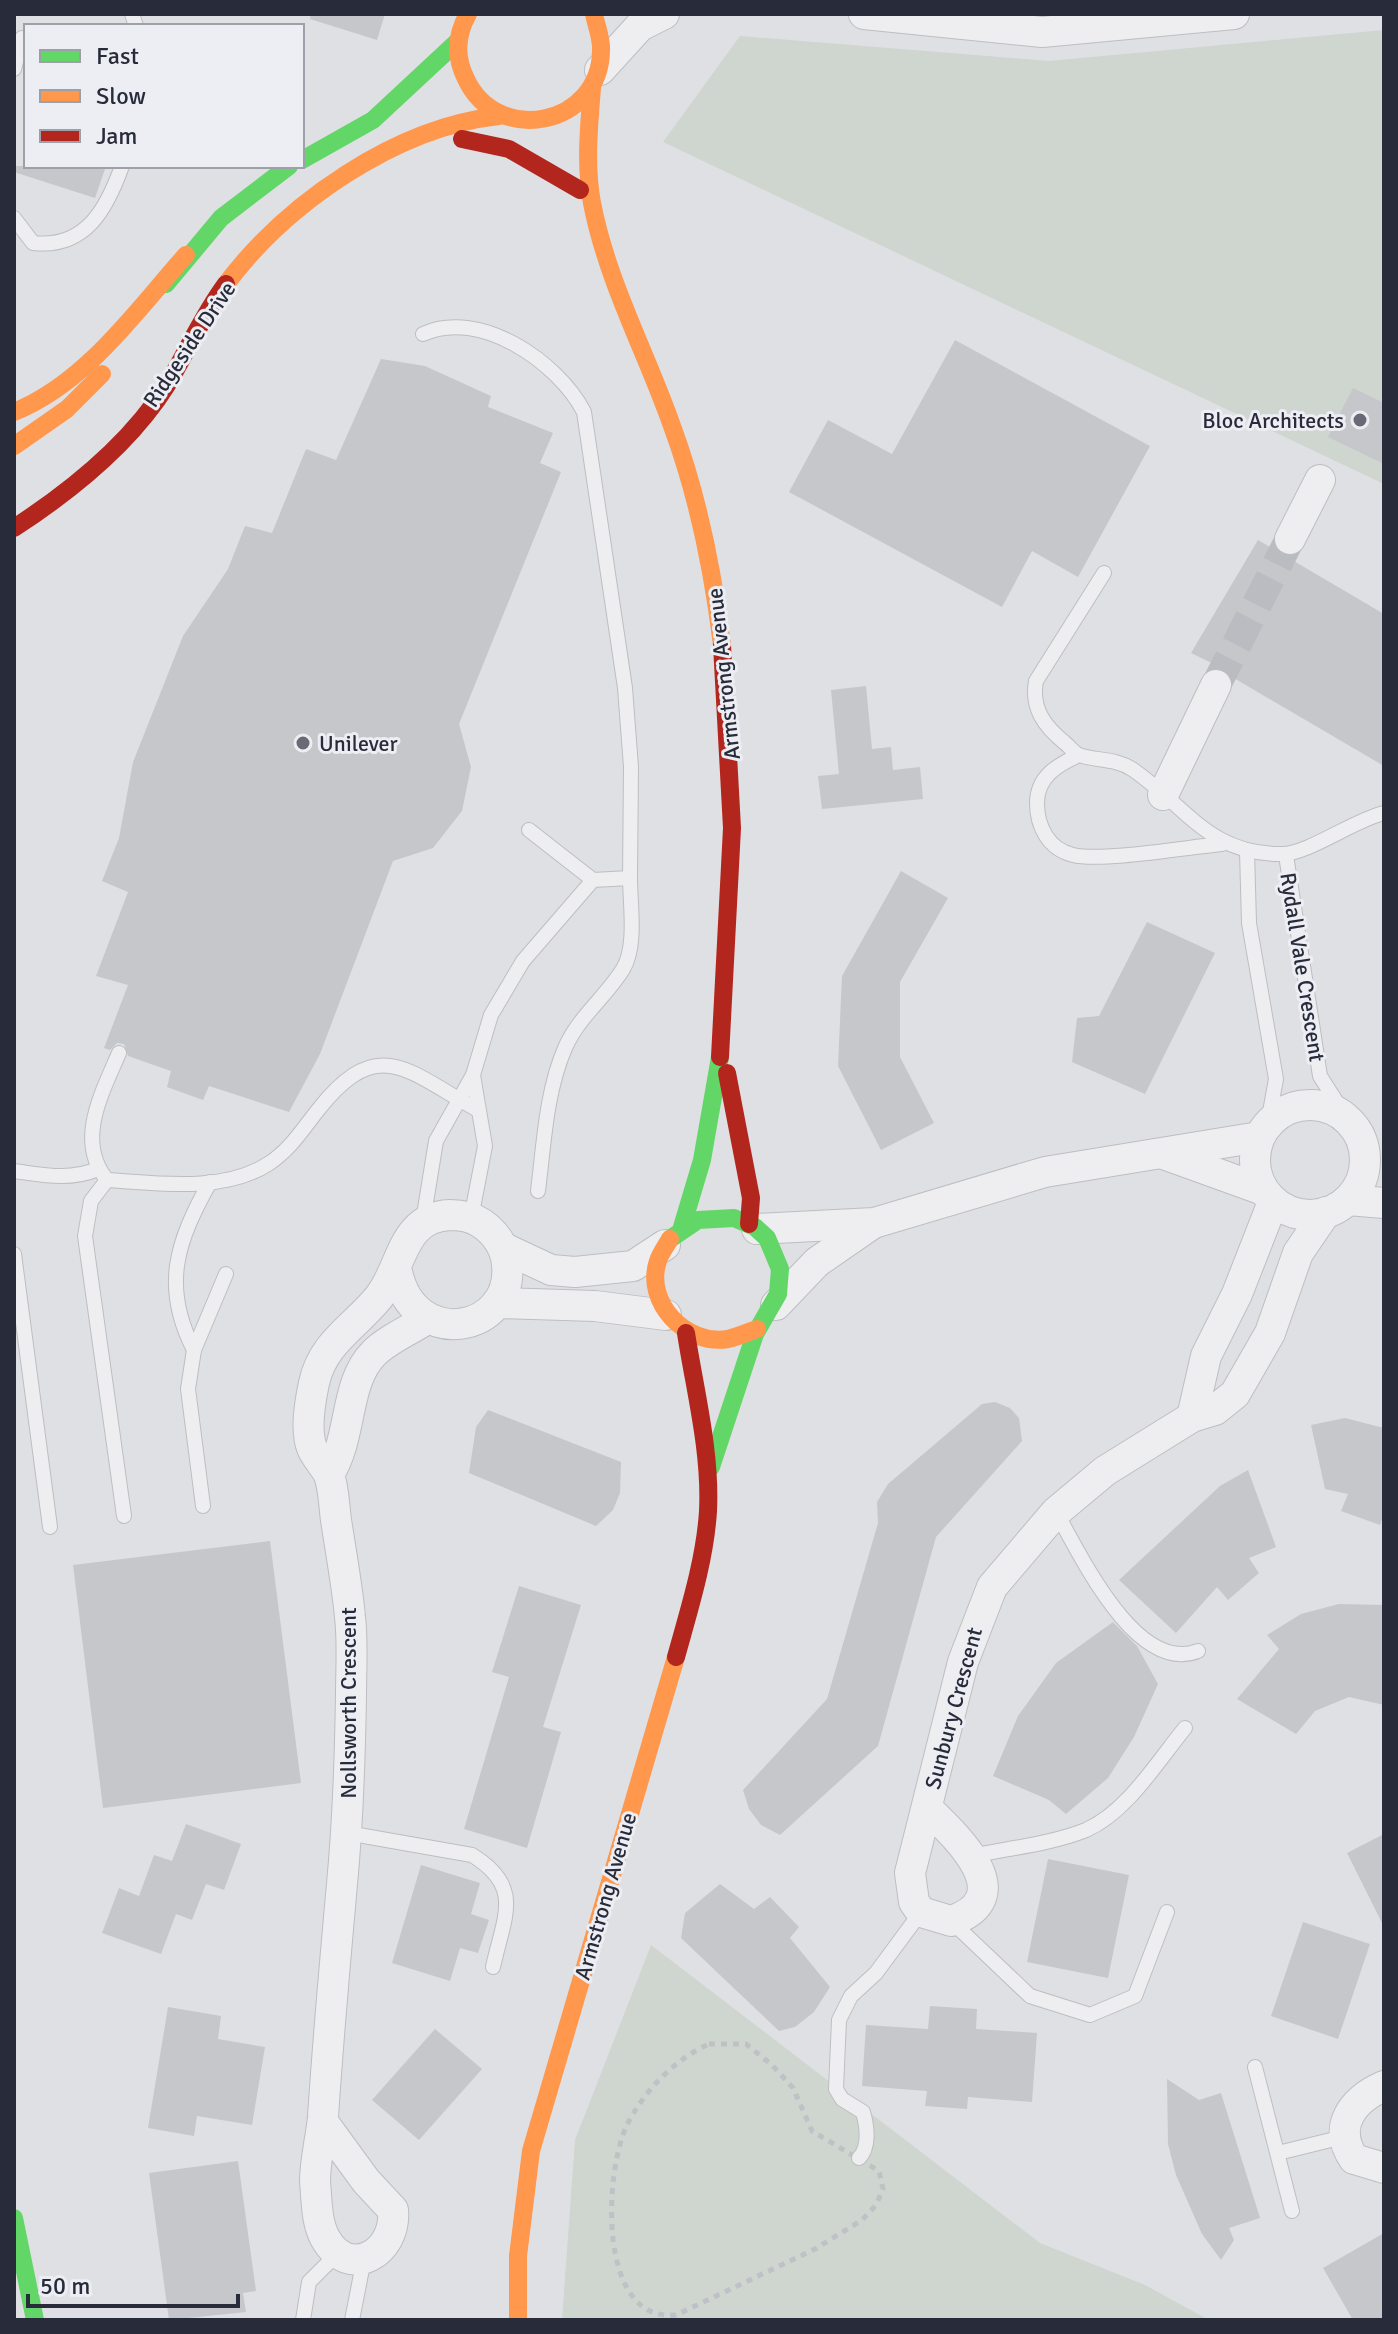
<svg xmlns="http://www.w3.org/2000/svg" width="1398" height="2334" viewBox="0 0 1398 2334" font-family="Signika,sans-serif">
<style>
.green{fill:#ced6cf}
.building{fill:#c5c7ca}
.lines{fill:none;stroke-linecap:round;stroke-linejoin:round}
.street-tunnel{stroke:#babcc1;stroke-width:30;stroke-dasharray:30 15;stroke-linecap:butt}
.lane-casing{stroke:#bdbec1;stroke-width:16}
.street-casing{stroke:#bdbec1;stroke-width:32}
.path{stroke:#c0c1c6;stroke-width:5;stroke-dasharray:6 6;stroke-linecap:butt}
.lane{stroke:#eeeef0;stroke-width:14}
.street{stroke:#eeeef0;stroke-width:30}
.fast{stroke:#63d668;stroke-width:18}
.slow{stroke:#ff974d;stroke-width:18}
.jam{stroke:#b3261e;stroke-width:18}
.poi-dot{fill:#686b75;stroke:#eceef3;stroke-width:3}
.labels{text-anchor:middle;stroke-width:6;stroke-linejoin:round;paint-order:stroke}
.street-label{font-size:22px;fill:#282c3a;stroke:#eceef3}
.poi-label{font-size:22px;fill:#282c3a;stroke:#eceef3;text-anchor:end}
</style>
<rect width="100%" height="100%" fill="#dfe0e3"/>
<g class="green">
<path d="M 1384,30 L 1384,484 L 663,142 L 740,36 L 1049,61 Z"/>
<path d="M 651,1945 L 1040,2243 L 1145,2285 L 1209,2320 L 562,2320 L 575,2140 Z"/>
</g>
<g class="building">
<path d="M 311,14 L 385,14 L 377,40 L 310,19 Z"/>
<path d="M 14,166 L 106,166 L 95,198 L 14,172 Z"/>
<path d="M 955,340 L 1150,446 L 1078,577 L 1032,551 L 1002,607 L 789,492 L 828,420 L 892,454 Z"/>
<path d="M 381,359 L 425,366 L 491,396 L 488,407 L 553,433 L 540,463 L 561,472 L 459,724 L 471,767 L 462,811 L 433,848 L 393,861 L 320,1054 L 289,1112 L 209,1086 L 203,1100 L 167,1087 L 171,1071 L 128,1056 L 124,1044 L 117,1043 L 110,1050 L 104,1048 L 128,985 L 96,976 L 128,892 L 102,881 L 119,838 L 133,762 L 183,636 L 228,569 L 245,526 L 272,533 L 306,449 L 336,460 Z"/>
<path d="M 1353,388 L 1384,403 L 1384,464 L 1328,437 Z"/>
<path d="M 1258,540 L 1384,614 L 1384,766 L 1232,677 L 1224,669 L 1191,653 Z"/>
<path d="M 866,686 L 872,749 L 891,747 L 893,770 L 920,767 L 923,799 L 822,809 L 818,776 L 839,774 L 831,690 Z"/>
<path d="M 901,871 L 948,898 L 900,982 L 900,1057 L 934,1123 L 881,1150 L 838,1066 L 842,976 Z"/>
<path d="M 1147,922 L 1215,953 L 1145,1094 L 1072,1062 L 1077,1018 L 1099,1016 Z"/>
<path d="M 995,1402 L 1010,1408 L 1019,1418 L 1022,1441 L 936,1537 L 878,1746 L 780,1835 L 761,1825 L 749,1809 L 743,1790 L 827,1699 L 878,1523 L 877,1502 L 888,1484 L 982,1404 Z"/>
<path d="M 488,1410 L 621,1462 L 620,1493 L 613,1510 L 596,1526 L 469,1473 L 476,1427 Z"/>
<path d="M 1345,1418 L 1384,1428 L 1384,1513 L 1380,1525 L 1341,1511 L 1348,1494 L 1325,1489 L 1311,1425 Z"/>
<path d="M 1248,1470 L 1276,1547 L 1249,1558 L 1259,1573 L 1228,1600 L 1217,1587 L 1176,1633 L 1119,1580 L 1220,1486 Z"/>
<path d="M 270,1541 L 301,1783 L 103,1808 L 73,1565 Z"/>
<path d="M 519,1586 L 581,1605 L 543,1727 L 561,1732 L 527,1848 L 464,1829 L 509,1677 L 492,1672 Z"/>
<path d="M 1339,1604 L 1384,1605 L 1384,1705 L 1349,1697 L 1315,1711 L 1296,1734 L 1237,1699 L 1279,1649 L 1267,1635 L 1301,1614 Z"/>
<path d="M 1113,1622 L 1137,1646 L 1158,1684 L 1134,1737 L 1108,1778 L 1066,1814 L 1049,1800 L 993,1776 L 1018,1716 L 1056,1663 Z"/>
<path d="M 186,1824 L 241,1844 L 224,1890 L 206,1884 L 192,1920 L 176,1914 L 161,1954 L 102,1933 L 119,1888 L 139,1896 L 154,1855 L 172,1861 Z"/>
<path d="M 1384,1834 L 1384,1927 L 1347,1853 Z"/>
<path d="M 1048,1859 L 1129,1875 L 1108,1978 L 1027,1962 Z"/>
<path d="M 421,1865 L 480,1883 L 471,1914 L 489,1920 L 478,1953 L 460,1948 L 450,1981 L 392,1963 Z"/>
<path d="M 720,1884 L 754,1909 L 770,1897 L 799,1927 L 790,1938 L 830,1987 L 814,2012 L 795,2027 L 779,2031 L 681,1938 L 685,1913 Z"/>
<path d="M 1303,1922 L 1370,1944 L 1338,2039 L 1271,2016 Z"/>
<path d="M 930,2006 L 977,2009 L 976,2029 L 1037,2033 L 1032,2102 L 968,2097 L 967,2109 L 925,2106 L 927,2091 L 862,2086 L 866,2025 L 928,2029 Z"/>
<path d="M 168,2007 L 221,2016 L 218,2039 L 265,2047 L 252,2125 L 197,2116 L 194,2136 L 148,2128 Z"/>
<path d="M 435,2029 L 482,2069 L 419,2140 L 372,2100 Z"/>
<path d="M 1167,2079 L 1199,2100 L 1221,2093 L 1260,2218 L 1229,2228 L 1234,2240 L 1221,2260 L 1202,2234 L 1176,2175 L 1168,2144 Z"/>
<path d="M 238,2161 L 256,2291 L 243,2293 L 246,2312 L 169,2320 L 149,2173 Z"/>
<path d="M 1384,2233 L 1384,2320 L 1353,2320 L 1323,2268 Z"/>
</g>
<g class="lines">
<path class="street-tunnel" d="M 1216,685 L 1290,539"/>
<g class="lane-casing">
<g id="lane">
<path d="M 132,14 L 136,26"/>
<path d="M 14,69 L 22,38"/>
<path d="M 14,218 L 33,243 C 86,249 107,208 122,166"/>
<path d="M 423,334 C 480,308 558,362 584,412 L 625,688 L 631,767 L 630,878 L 593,880 L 523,961 L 491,1015 L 473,1075 L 436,1141 L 423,1221"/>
<path d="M 1104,573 L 1036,681 C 1031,708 1044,726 1065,743 C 1069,746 1074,753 1079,755 C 1096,761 1115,758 1132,769 C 1186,806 1209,855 1282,854 C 1308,854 1354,820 1384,813"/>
<path d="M 1079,755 C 1057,765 1037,777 1037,803 C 1037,826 1048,849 1073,855 C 1101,862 1189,847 1222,844"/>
<path d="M 529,830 L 593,880"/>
<path d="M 1247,851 L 1249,923 L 1276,1079 L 1268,1123"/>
<path d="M 1286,855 L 1320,1076 L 1348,1120"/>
<path d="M 119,1053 C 102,1093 75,1141 107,1180 C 157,1183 223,1193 268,1164 C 290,1150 302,1130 318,1110 C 379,1032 409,1073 478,1110"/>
<path d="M 14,1171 C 44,1175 69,1181 98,1169"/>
<path d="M 107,1180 L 91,1201 L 85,1236 L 124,1516"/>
<path d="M 538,1191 C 544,1143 546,1092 565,1048 C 579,1016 606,997 623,969 C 637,946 630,904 630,878"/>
<path d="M 471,1218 L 485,1146 L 473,1075"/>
<path d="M 14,1254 L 50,1527"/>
<path d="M 194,1350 C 161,1286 177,1241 210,1182"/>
<path d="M 203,1506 L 188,1389 L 194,1350 L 226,1274"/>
<path d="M 1056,1512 C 1080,1554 1136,1675 1198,1651"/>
<path d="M 347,1833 L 472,1855 C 524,1887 504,1916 493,1967"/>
<path d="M 972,1856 C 1009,1848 1051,1844 1086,1830 C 1127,1812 1157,1762 1185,1728"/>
<path d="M 951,1921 L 1030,1996 L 1090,2015 L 1135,1996 L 1167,1912"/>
<path d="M 1255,2067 L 1292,2211"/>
<path d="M 1278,2153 L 1343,2137"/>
<path d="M 859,2158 C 870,2147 867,2126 863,2112 L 842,2099 L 836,2089 L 839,2020 L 851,1996 L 876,1973 L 921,1912"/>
<path d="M 303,2320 L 309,2282 L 338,2253"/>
<path d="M 352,2320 L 364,2259"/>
</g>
</g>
<g class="street-casing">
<g id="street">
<path d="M 864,14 L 1042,32 L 1234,14"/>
<path d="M 600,70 L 640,26 L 664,14"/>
<path d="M 1290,539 L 1320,480"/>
<path d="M 1163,795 L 1216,685"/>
<circle cx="1310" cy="1160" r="55"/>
<path d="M 1166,1155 L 1263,1190"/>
<path d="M 1348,1200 L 1384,1203"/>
<path d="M 757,1229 L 874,1223 L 1045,1172 L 1259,1137"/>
<path d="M 504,1248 L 551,1270 L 575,1272 L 633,1266 L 665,1245"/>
<path d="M 497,1303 L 595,1306 L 666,1315"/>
<path d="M 776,1305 L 817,1262 L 872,1224"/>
<path d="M 1192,1417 L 1206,1356 L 1237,1294 L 1273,1202"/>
<path d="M 329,1474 C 353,1436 344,1383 374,1353 C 388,1339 410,1330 427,1319"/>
<path d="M 928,1809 C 956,1836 1022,1897 951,1921 L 921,1912 L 914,1902 L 910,1873 L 963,1662 L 992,1587 L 1056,1512 L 1105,1471 L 1192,1417 L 1215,1410 L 1235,1394 L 1270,1333 L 1298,1253 L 1326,1212"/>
<path d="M 1384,2086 C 1352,2100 1332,2127 1354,2159 L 1384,2168"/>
<path d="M 323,2122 L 366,2181 L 393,2210 C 397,2253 349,2281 325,2238 C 316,2221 317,2201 315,2182 C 315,2159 321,2139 323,2117 C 328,2039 335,1962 342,1884 C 348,1821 350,1758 351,1695 C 351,1670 353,1642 350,1617 C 347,1585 341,1553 336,1520 C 334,1506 334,1489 329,1475 C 325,1466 316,1458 312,1448 C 305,1430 310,1402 314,1383 C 323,1342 355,1327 379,1297 C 403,1267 401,1217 450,1215 C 460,1215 472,1217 481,1223 C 495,1232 506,1248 507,1265 C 514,1331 415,1353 397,1272"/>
</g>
</g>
<path class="path" d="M 709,2044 L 746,2044 L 772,2065 L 793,2088 L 812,2131 L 879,2171 L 883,2189 L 876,2205 L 862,2220 L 815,2249 L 676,2315 C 597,2323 604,2173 627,2125 C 644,2091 675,2059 709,2044 Z"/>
<use href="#lane" class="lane"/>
<use href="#street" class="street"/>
<g class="fast">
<path d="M 302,160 L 373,120 L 459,40"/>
<path d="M 166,284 L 221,218 L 289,166"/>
<path d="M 682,1227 L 702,1160 L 720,1057"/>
<path d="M 670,1239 L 698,1220 L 734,1218 L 755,1227 L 767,1238 L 780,1269 L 778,1294 L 755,1334 L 711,1467"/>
<path d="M 14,2218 L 35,2320"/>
</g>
<g class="slow">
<path d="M 468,14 C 456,35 455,57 466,79 C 498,147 600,125 601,51 C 602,39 596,25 594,14"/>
<path d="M 592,88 C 589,126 585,165 592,203 C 607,281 646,352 672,426 C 698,496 713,571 722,645"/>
<path d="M 226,284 C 287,203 396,127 499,116"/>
<path d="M 14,412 C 86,383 136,311 186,255"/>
<path d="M 14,446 L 67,409 L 102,374"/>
<path d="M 670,1239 C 666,1246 660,1254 658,1261 C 644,1302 686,1346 728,1339 C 737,1337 748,1332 757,1329"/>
<path d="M 518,2320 L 518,2256 L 531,2151 L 676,1657"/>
</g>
<g class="jam">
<path d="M 462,139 L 509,149 L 580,190"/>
<path d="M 14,528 C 71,491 130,444 167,385 C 187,352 202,316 226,284"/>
<path d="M 720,1057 L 732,828 L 722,645"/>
<path d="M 727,1073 L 751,1198 L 749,1224"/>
<path d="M 676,1657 C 689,1610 705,1560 708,1511 C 711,1452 695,1391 686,1333"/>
</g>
</g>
<g class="poi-dot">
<circle cx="1360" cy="420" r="8"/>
<circle cx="303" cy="743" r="8"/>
</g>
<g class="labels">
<g class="street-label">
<text transform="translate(189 344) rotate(-56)" y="8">Ridgeside Drive</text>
<text transform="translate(723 674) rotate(-96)" y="8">Armstrong Avenue</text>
<text transform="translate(1303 967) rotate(81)" y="8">Rydall Vale Crescent</text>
<text transform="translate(348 1703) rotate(-90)" y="8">Nollsworth Crescent</text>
<text transform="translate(953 1708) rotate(-75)" y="8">Sunbury Crescent</text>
<text transform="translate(605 1896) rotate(-74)" y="8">Armstrong Avenue</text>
</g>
<g class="poi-label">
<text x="1344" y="428">Bloc Architects</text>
<text x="319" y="751" text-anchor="start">Unilever</text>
</g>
</g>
<rect width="1398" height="2334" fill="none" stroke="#282c3a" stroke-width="32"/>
<rect x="24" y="24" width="280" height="144" fill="#eceef3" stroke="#9ea0a9" stroke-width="2"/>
<rect x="40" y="50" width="40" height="12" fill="#63d668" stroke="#9ea0a9" stroke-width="2"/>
<text x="96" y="64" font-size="24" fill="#282c3a">Fast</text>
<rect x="40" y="90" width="40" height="12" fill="#ff974d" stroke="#9ea0a9" stroke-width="2"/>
<text x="96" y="104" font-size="24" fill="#282c3a">Slow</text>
<rect x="40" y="130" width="40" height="12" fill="#b3261e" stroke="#9ea0a9" stroke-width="2"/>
<text x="96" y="144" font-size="24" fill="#282c3a">Jam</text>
<path d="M28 2294v12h210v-12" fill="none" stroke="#282c3a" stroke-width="4"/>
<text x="40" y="2294" font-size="24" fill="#282c3a" stroke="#eceef3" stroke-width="6" paint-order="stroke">50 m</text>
</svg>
